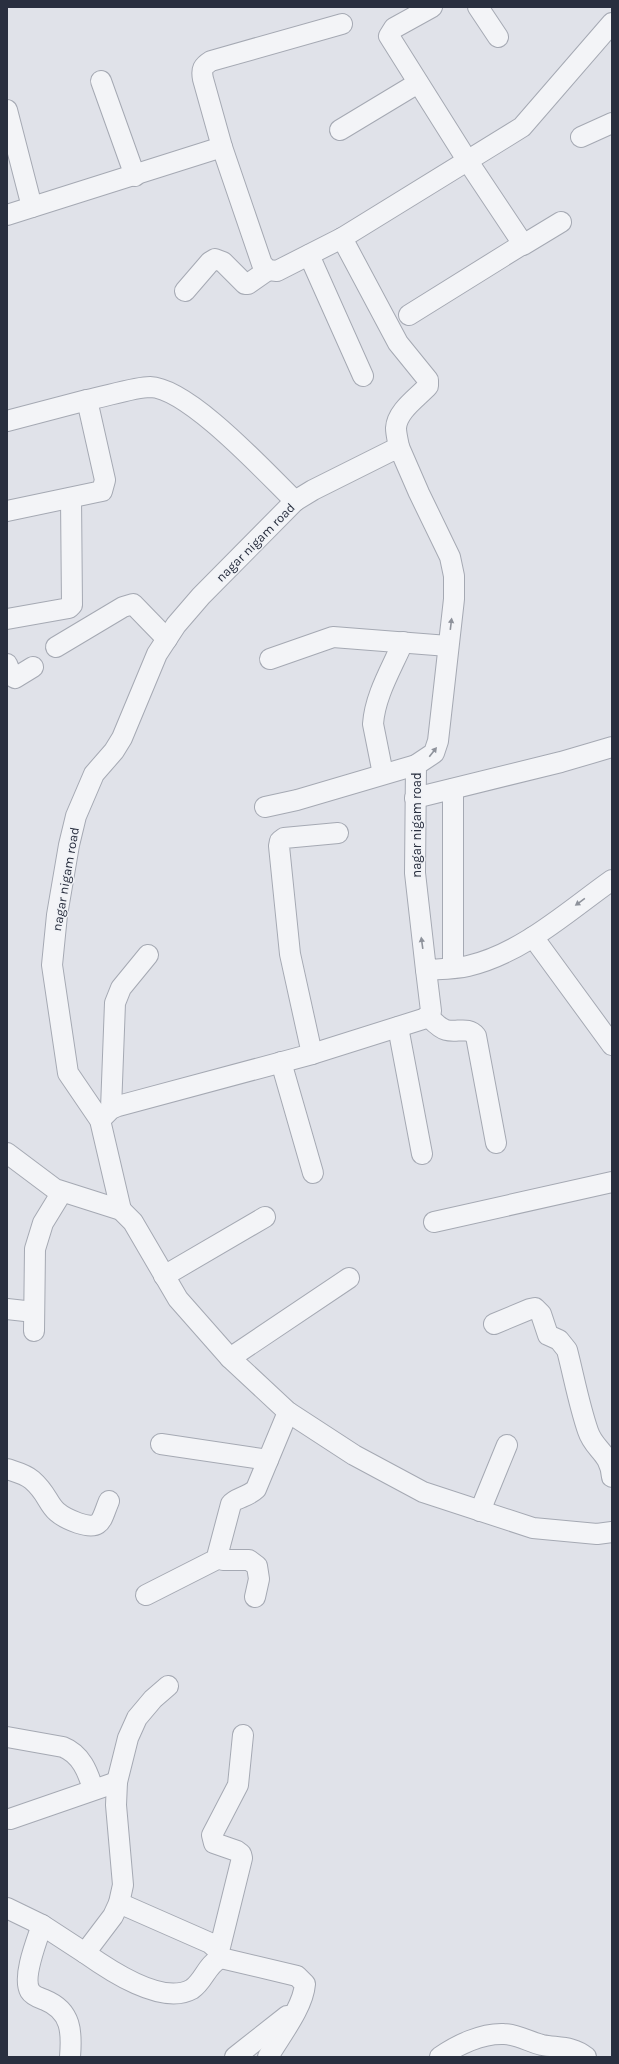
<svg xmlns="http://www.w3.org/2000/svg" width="619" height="2064" viewBox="0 0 619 2064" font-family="Karla,sans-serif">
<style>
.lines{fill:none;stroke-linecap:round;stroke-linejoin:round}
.minor-casing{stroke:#a5a9b3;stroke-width:22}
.minor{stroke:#f3f4f7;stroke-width:20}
.oneway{fill:#8e929b}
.labels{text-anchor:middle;stroke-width:3;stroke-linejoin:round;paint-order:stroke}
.street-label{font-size:13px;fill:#292f3f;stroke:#f0f2f6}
</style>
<rect width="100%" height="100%" fill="#e0e2e9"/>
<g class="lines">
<g class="minor-casing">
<g id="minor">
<path d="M 478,7 L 498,37"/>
<path d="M 101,81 L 135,176"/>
<path d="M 7,110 L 32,207"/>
<path d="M 340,130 L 418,83"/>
<path d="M 581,137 L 612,123"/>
<path d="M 222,147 L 203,79 C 201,69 203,66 211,61 L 342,24"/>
<path d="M 7,215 L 222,147 L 262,264 L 268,270 L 277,271 L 342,238 L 522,127 L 612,23"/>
<path d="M 342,238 L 398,343 L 428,380 L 428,386 C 417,398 397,411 396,428 C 396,434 398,441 399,447"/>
<path d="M 523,245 L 561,222"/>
<path d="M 309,255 L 363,376"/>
<path d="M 185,291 L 210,262 L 215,259 L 223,262 L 245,284 L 248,284 L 268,270"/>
<path d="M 409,315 L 523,244 L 467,160 L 389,36 L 394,28 L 432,7"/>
<path d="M 87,400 C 104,397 135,387 150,387 C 189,388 267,474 295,501"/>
<path d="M 7,421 L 87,400 L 105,480 L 102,491 L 97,492 L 7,511"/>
<path d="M 7,619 L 69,608 L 72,605 L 71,498"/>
<path d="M 56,647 L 123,607 L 133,604 L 167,639"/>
<path d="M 270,659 L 333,637 L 448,646"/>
<path d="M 7,664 L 12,676 L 15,678 L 33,667"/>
<path d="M 383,774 L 373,724 C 375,695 392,668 403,642"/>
<path d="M 415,798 L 561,762 L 612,747"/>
<path d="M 265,807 L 297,800 L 416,765"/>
<path d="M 533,937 L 612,1045"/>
<path d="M 453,968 L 453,789"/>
<path d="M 428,1016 C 433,1021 439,1028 446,1030 C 457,1033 468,1026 476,1036 L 496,1143"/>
<path d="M 398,1027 L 422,1154"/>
<path d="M 312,1054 L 290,954 L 279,846 L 280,841 L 284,838 L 338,833"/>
<path d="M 281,1062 L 313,1173"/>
<path d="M 111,1109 L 115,1003 L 121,988 L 148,955"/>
<path d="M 100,1120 L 111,1109 L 118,1106 L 312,1054 L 423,1019 L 428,1016 L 431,1011 L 426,970"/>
<path d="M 7,1153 L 55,1189 L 121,1210 L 133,1222 L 178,1299 L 230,1358 L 288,1412 L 354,1455 L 423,1492 L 533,1528 L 597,1534 L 612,1532"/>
<path d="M 121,1210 L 100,1120 L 68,1073 L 52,965 L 57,915 L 69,845 L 76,816 L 94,774 L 114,751 L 122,738 L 157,654 L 176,625 L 201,596 L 295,501 L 313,490 L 399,447 L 419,493 L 450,557 L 454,576 L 454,599 L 438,741 L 434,753 L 416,765 L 415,873 L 426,970 C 440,969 455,969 468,966 C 523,953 568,911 612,880"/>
<path d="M 434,1222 L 612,1182"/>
<path d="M 164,1276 L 265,1217"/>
<path d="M 7,1309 L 34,1312"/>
<path d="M 494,1324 L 530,1309 L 535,1308 L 541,1314 L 548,1335 L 559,1340 L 567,1350 C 574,1377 579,1405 588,1431 C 594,1450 610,1452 612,1477"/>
<path d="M 34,1331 L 35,1249 L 43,1223 L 62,1192"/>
<path d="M 230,1358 L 349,1278"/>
<path d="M 161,1444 L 268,1460"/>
<path d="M 7,1469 C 16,1472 25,1474 32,1480 C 54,1499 44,1511 78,1523 C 102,1531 101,1520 109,1501"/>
<path d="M 480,1511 L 507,1445"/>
<path d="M 146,1595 L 219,1558"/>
<path d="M 255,1597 L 259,1579 L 257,1566 L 249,1560 L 223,1560 L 219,1558 L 218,1553 L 231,1504 C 235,1498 248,1497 256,1489 L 288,1412"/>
<path d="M 7,1737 L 63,1747 C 81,1754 88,1772 93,1789"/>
<path d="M 10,1819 L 117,1782"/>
<path d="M 7,1908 L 42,1925"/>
<path d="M 219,1951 L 242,1858 L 241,1854 L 237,1851 L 214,1843 L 212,1835 L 238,1785 L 243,1735"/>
<path d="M 85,1953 C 109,1970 162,2006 192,1989 C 204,1981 207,1964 221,1958 L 219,1951 L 210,1943 L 119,1903"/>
<path d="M 221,1958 L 297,1976 L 305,1984 C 303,2008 280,2036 268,2057"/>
<path d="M 70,2057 C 72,2033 72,2011 45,2000 C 40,1998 33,1996 30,1991 C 22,1977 37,1940 42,1925 L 85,1953 L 113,1916 L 119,1903 L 123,1885 L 116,1805 L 117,1782 L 128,1738 L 137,1718 L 153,1699 L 168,1686"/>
<path d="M 235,2057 L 287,2016"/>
<path d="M 440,2057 C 457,2045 482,2033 504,2034 C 516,2034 530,2042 542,2045 C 558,2048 573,2046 586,2057"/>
</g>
</g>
<use href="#minor" class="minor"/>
</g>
<defs><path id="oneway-solid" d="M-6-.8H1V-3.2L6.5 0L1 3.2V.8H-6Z"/></defs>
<g class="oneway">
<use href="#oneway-solid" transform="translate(451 624) rotate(-83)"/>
<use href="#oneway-solid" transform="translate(433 752) rotate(-52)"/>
<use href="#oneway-solid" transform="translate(580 902) rotate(144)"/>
<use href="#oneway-solid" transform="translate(422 943) rotate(-98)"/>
</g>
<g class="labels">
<g class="street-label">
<text transform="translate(255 542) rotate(-45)" y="5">nagar nigam road</text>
<text transform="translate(416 825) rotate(-90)" y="5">nagar nigam road</text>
<text transform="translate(65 879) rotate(-80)" y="5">nagar nigam road</text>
</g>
</g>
<rect width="619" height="2064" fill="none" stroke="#292f3f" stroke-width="16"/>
</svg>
